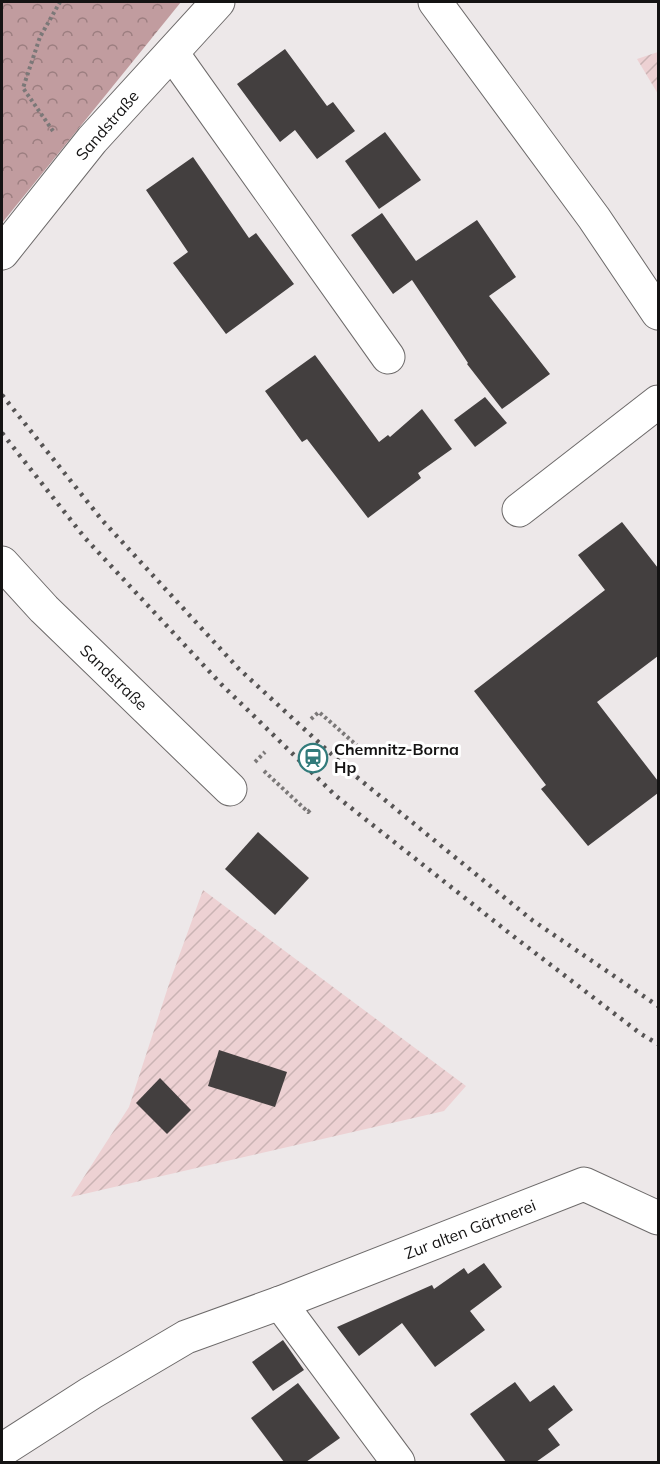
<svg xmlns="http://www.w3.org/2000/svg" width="660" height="1464" viewBox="0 0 660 1464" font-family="Mulish,sans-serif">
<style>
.forest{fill:url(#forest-crowns)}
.garden{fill:url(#garden-furrows)}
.building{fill:#433f3f}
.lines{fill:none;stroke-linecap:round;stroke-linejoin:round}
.minor-casing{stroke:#6d6a6a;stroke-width:35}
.path{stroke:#7b7878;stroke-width:4;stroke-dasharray:3 3;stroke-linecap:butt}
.minor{stroke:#fff;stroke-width:33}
.rail{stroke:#565454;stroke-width:4.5;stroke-dasharray:3 6;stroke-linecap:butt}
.labels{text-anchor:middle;stroke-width:6;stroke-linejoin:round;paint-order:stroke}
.street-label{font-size:16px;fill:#141313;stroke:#fff}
.poi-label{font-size:16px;font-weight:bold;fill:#141313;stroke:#fff;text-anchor:start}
</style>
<defs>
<pattern id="forest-crowns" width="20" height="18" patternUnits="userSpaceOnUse" patternTransform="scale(1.5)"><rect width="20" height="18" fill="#c19c9f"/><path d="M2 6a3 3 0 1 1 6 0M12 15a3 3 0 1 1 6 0" fill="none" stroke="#9c7e80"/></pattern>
<pattern id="garden-furrows" width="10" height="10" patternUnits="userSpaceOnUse" patternTransform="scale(1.5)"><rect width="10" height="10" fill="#edd1d3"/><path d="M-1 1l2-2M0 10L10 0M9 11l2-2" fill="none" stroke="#cab3b4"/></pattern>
</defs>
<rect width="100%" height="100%" fill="#ede8e9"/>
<path class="forest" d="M 2,2 L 181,2 L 2,223 Z"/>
<g class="garden">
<path d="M 658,52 L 658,94 L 637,59 Z"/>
<path d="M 203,890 L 466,1086 L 444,1111 L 71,1197 L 129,1107 L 170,981 Z"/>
</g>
<g class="building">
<path d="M 285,49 L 327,106 L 333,102 L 355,131 L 317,159 L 295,130 L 280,142 L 237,84 Z"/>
<path d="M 385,132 L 421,180 L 379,209 L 345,161 Z"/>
<path d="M 193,157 L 249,238 L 256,233 L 294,284 L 226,334 L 173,263 L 188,252 L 146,190 Z"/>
<path d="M 382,213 L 416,261 L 477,220 L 516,277 L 489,296 L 550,374 L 502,409 L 467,364 L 468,363 L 412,280 L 393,294 L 351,235 Z"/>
<path d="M 315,355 L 379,442 L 388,435 L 390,437 L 422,409 L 452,449 L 418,473 L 421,478 L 368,518 L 307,439 L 302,442 L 265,391 Z"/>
<path d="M 485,397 L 507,423 L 475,447 L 454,420 Z"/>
<path d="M 622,522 L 658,568 L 658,656 L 597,702 L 658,781 L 658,793 L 588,846 L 541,789 L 546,785 L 474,691 L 605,590 L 578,555 Z"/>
<path d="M 258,832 L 309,878 L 275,915 L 225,869 Z"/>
<path d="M 219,1050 L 287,1072 L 275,1107 L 208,1086 Z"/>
<path d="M 160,1078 L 191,1110 L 167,1134 L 136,1103 Z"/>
<path d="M 484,1263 L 502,1287 L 470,1311 L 485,1330 L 435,1367 L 402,1323 L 359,1356 L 337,1327 L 432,1285 L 434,1289 L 464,1268 L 468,1274 Z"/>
<path d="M 283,1340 L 304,1370 L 273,1391 L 252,1362 Z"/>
<path d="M 515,1382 L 530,1402 L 554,1385 L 573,1410 L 548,1429 L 560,1445 L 536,1462 L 506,1462 L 470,1414 Z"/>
<path d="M 298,1383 L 340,1438 L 306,1462 L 284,1462 L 251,1418 Z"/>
</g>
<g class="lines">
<g class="minor-casing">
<g id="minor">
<path d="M 435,2 L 594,218 L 658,313"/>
<path d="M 172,53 L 388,357"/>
<path d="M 2,253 L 92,140 L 218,2"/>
<path d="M 519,510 L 658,402"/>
<path d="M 2,563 L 44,609 L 230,789"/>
<path d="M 280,1303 L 398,1462"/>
<path d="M 2,1450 L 91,1393 L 186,1337 L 280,1303 L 584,1184 L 658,1218"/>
</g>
</g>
<g class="path">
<path d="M 53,131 L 23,88 L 40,37 L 60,2"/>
<path d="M 311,719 L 319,712 L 362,750"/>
<path d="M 255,762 L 265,752"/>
<path d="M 264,771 L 308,812 L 311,809"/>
</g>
<use href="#minor" class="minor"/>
<g class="rail">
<path d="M 2,395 L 102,520 L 238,668 L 353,774 L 532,920 L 658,1006"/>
<path d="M 2,433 L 85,538 L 221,684 L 336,796 L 513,936 L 641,1034 L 658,1044"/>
</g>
</g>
<defs>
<g id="station-ring" transform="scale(1.5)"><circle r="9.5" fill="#fff" stroke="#327b7b" stroke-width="1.5"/><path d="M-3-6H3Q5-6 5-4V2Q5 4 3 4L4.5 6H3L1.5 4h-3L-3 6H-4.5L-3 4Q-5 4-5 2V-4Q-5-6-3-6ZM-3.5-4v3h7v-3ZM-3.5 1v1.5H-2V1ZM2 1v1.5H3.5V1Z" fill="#327b7b"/></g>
</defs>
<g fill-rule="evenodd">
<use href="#station-ring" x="313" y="758"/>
</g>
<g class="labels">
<g class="street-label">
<text transform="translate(107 125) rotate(-49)" y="6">Sandstraße</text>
<text transform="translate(114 677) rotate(44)" y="6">Sandstraße</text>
<text transform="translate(470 1229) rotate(-21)" y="6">Zur alten Gärtnerei</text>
</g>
<g class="poi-label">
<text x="334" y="755">Chemnitz-Borna<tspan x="334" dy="18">Hp</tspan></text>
</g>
</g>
<rect width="660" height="1464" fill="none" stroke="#141313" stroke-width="6"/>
</svg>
